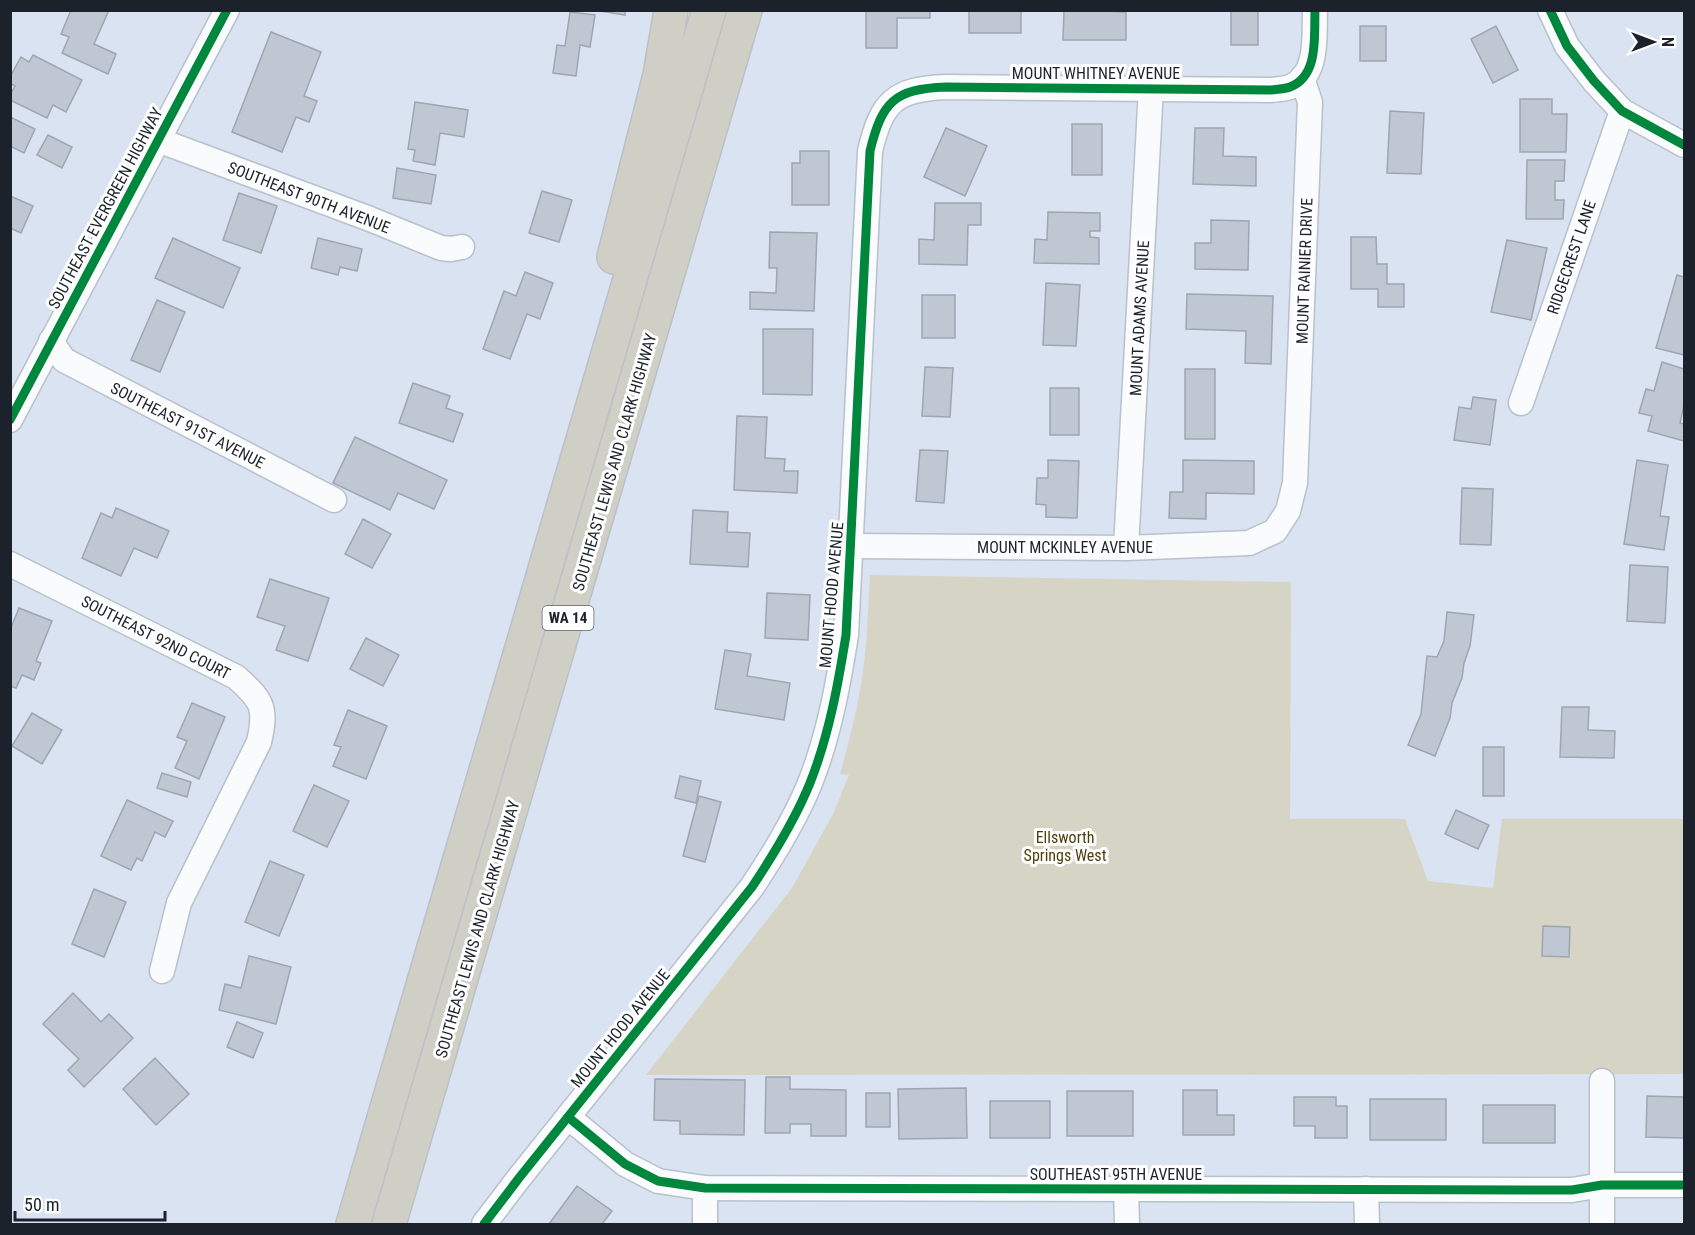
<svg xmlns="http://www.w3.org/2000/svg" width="1695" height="1235" viewBox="0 0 1695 1235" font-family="'Roboto Condensed',sans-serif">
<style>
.green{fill:#d6d5c5}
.building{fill:#bfc8d2;stroke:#9ea6b1;stroke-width:1.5}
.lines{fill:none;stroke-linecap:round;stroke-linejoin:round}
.minor-casing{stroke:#b9c1cc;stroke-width:27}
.highway-casing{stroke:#bbc0c8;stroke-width:36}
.minor{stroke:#f9fbfd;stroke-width:24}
.highway{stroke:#d0cfc6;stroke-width:33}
.cycleway-casing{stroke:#fff;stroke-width:13}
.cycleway{stroke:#00873e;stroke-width:9}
.labels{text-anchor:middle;stroke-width:6;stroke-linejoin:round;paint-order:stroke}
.shield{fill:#fff;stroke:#5f646b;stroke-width:1.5}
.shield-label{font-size:15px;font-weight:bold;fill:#1b222b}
.street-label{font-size:16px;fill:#1b222b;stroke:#fff}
.park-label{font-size:16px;fill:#4d400d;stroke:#fff}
</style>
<rect width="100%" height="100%" fill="#d9e3f1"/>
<path class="green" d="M 870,575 L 1291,582 L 1290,819 L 1405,819 L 1428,881 L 1493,888 L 1502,819 L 1684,819 L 1684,1074 L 646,1075 L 792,888 L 833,814 L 849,775 L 840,774 C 848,745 856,715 861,685 C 867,648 868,611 870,575 Z"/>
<g class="building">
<path d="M 71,10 L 109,10 L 94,44 L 116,54 L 108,74 L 62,53 L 69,37 L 61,34 Z"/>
<path d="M 594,10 L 625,10 L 625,15 Z"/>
<path d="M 866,10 L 930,10 L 930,18 L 897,18 L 897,48 L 866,48 Z"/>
<rect x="969" y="10" width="52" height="23"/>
<path d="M 1079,10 L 1126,12 L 1126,40 L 1063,40 L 1064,11 Z"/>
<rect x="1231" y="10" width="27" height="35"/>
<path d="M 570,12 L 595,15 L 590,47 L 580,45 L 576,76 L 553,73 L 557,45 L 565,46 Z"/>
<rect x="1360" y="26" width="26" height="35"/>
<path d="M 1496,26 L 1518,70 L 1493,83 L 1471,39 Z"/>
<path d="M 271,32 L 321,52 L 304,96 L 317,101 L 309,122 L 296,117 L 282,152 L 232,132 Z"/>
<path d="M 33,55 L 82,80 L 66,112 L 53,105 L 47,118 L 10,100 L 10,95 L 15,86 L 10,83 L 10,77 L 21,57 L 29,62 Z"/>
<path d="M 1520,99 L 1552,99 L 1552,114 L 1567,114 L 1566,152 L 1520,152 Z"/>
<path d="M 415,102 L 468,110 L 464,137 L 440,133 L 435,165 L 413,161 L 415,150 L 408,149 Z"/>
<path d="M 1390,111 L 1424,113 L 1421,174 L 1387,173 Z"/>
<path d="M 10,117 L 35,129 L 24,153 L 10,146 Z"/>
<rect x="1072" y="124" width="30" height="51"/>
<path d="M 946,128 L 987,146 L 965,196 L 924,177 Z"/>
<path d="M 1195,128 L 1224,128 L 1223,156 L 1256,157 L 1256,186 L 1193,184 Z"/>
<path d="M 48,135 L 72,147 L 62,168 L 37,155 Z"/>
<path d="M 800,151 L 829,151 L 829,205 L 792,205 L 792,163 L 800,163 Z"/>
<path d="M 1527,160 L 1565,160 L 1564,181 L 1555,181 L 1555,200 L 1564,200 L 1563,219 L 1526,219 Z"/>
<path d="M 397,168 L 436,175 L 431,204 L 393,198 Z"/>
<path d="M 542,191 L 572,200 L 559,242 L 529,233 Z"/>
<path d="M 239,193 L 277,206 L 261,253 L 223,240 Z"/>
<path d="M 10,196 L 33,206 L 21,233 L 10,228 Z"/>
<path d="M 935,203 L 981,203 L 981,225 L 968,225 L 967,265 L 919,264 L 919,239 L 934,240 Z"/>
<path d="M 1048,212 L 1100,213 L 1100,231 L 1090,231 L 1090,237 L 1099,238 L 1099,264 L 1034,263 L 1035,239 L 1047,240 Z"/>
<path d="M 1211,220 L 1249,221 L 1248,270 L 1195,269 L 1195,243 L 1211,243 Z"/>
<path d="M 770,232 L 817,233 L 814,311 L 750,309 L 750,292 L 776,293 L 777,268 L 769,268 Z"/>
<path d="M 1351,237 L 1376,237 L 1377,264 L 1387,264 L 1387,284 L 1404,284 L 1404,307 L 1378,307 L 1378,289 L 1351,289 Z"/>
<path d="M 173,238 L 240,268 L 223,308 L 155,278 Z"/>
<path d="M 318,238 L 362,249 L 357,271 L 340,267 L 338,275 L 311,268 Z"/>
<path d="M 1507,240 L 1547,248 L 1531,320 L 1491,312 Z"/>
<path d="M 525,272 L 553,283 L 540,319 L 527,314 L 510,359 L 483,349 L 504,291 L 516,296 Z"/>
<path d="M 1677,275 L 1684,277 L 1684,355 L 1656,348 Z"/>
<path d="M 1046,283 L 1080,285 L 1076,346 L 1043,345 Z"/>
<path d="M 1187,294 L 1273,296 L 1271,364 L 1245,363 L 1246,331 L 1186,329 Z"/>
<rect x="922" y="295" width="33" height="43"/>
<path d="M 157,300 L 185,312 L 160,372 L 131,360 Z"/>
<path d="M 763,329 L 813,329 L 812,395 L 763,394 Z"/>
<path d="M 1662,362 L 1684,369 L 1684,405 L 1680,423 L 1684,424 L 1684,441 L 1648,431 L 1652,416 L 1639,413 L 1646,389 L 1654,391 Z"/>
<path d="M 925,367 L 953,368 L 950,417 L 922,416 Z"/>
<rect x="1185" y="369" width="30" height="70"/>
<path d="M 413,383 L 450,396 L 446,408 L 463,414 L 453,442 L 399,423 Z"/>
<rect x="1050" y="388" width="29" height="47"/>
<path d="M 1473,397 L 1496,400 L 1490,445 L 1454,440 L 1459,407 L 1471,409 Z"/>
<path d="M 737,416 L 767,417 L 765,458 L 785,459 L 784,471 L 798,471 L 797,493 L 734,490 Z"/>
<path d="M 355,437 L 447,480 L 434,509 L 398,493 L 390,510 L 333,483 Z"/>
<path d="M 920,450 L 948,451 L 944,503 L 916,501 Z"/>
<path d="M 1048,460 L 1079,461 L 1077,518 L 1046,517 L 1046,505 L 1036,504 L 1037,478 L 1048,478 Z"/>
<path d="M 1183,460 L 1254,461 L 1254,494 L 1206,493 L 1206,519 L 1169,518 L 1170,492 L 1183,492 Z"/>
<path d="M 1637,460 L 1668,465 L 1660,516 L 1669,517 L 1664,550 L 1624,544 Z"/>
<path d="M 1462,488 L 1493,489 L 1491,545 L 1460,544 Z"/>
<path d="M 116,508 L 169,531 L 157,558 L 134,548 L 121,576 L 82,558 L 101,513 L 112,518 Z"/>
<path d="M 693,510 L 728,512 L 727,532 L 750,533 L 748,567 L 690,564 Z"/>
<path d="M 363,519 L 391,534 L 372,568 L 345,554 Z"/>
<path d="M 1630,565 L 1668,567 L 1665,623 L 1627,621 Z"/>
<path d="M 270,579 L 329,598 L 308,661 L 276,650 L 285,626 L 257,617 Z"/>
<path d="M 767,593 L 810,595 L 808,640 L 765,638 Z"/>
<path d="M 19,608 L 52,621 L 36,661 L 41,663 L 34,680 L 22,675 L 16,688 L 10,686 L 10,630 Z"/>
<path d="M 1447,612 L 1474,615 L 1470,646 L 1464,663 L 1462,678 L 1452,703 L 1450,718 L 1435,756 L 1408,745 L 1421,714 L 1427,656 L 1437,657 L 1444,641 Z"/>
<path d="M 366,638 L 399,655 L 383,686 L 350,669 Z"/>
<path d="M 725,650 L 751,654 L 747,676 L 790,683 L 784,720 L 715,709 Z"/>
<path d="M 192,703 L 225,717 L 199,779 L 175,768 L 187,741 L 177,737 Z"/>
<path d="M 1562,707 L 1589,707 L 1588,730 L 1615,731 L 1614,758 L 1560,757 Z"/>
<path d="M 348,710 L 387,726 L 366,779 L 333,766 L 341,747 L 334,745 Z"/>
<path d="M 32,713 L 62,730 L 42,764 L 12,746 Z"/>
<rect x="1483" y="747" width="21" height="49"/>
<path d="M 162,773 L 191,782 L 187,797 L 157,788 Z"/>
<path d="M 680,776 L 701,781 L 696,803 L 675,798 Z"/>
<path d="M 314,785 L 349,801 L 327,847 L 293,831 Z"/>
<path d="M 699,796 L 721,802 L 705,862 L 683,856 Z"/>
<path d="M 127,800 L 173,821 L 165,837 L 155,832 L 142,861 L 137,858 L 131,870 L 101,856 Z"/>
<path d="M 1456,810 L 1489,825 L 1478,849 L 1445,834 Z"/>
<path d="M 270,861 L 304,875 L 279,936 L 245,922 Z"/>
<path d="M 94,889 L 126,902 L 104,957 L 72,944 Z"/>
<path d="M 1543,926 L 1570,927 L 1569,957 L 1542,956 Z"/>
<path d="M 249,956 L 291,967 L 276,1024 L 219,1010 L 225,984 L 241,988 Z"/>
<path d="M 73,993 L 101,1022 L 109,1014 L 133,1038 L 84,1087 L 68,1070 L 79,1059 L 43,1024 Z"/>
<path d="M 237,1022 L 263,1033 L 253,1058 L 227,1047 Z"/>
<path d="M 155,1058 L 189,1094 L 156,1125 L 123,1089 Z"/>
<path d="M 766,1077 L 790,1077 L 790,1089 L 846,1090 L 846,1136 L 811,1136 L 811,1124 L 790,1124 L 790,1133 L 765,1133 Z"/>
<path d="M 655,1079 L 745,1080 L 744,1135 L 680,1134 L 680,1121 L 654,1120 Z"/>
<path d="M 966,1088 L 967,1138 L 899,1139 L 898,1089 Z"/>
<path d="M 1183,1090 L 1217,1090 L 1217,1115 L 1234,1115 L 1234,1135 L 1183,1135 Z"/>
<rect x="1067" y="1091" width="66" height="45"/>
<rect x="866" y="1093" width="24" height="34"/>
<path d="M 1647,1096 L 1684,1097 L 1684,1138 L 1646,1137 Z"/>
<path d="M 1294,1097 L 1336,1097 L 1336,1106 L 1347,1106 L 1347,1138 L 1315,1138 L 1315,1126 L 1294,1126 Z"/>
<rect x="1370" y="1099" width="76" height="41"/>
<rect x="990" y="1101" width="60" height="37"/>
<rect x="1483" y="1105" width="72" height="38"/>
<path d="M 577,1186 L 612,1211 L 602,1224 L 549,1224 Z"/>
</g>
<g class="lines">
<g class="minor-casing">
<g id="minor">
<path d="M 1550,10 L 1567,46 L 1594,81 L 1622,111 L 1684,145"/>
<path d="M 158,140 L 370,219 L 441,248 L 451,249 L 462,247"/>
<path d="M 51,341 L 64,360 L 334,500"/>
<path d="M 1521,403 L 1622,111"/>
<path d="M 10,420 L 227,10"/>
<path d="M 851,546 L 1126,548 L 1249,543 L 1275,531 L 1288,511 L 1295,483 L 1310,102 L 1302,78"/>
<path d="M 1126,548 L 1151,88"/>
<path d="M 10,564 L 236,677 C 262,700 267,707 259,742 L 179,903 L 162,971"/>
<path d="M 568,1117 L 625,1164 L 658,1181 L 705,1188 L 1572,1190 L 1602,1185 L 1684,1185"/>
<path d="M 705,1188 L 705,1224"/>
<path d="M 1126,1189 L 1127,1224"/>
<path d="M 1366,1189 L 1367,1224"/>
<path d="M 484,1224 L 519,1178 L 752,887 C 774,854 795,820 810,783 C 829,735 838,685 846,635 L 870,151 C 882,102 894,89 946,87 L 1271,90 C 1277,89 1285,89 1290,87 C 1319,76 1314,36 1315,10"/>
<path d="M 1602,1224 L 1602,1081"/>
</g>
</g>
<g class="highway-casing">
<g id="highway">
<path d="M 614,257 L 660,75 L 671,10"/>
<path d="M 353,1224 L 709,10"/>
<path d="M 389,1224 L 745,10"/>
</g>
</g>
<use href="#minor" class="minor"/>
<use href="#highway" class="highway"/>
<g class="cycleway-casing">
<g id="cycleway">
<path d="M 1550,10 L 1567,46 L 1594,81 L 1622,111 L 1684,145"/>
<path d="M 10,420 L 227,10"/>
<path d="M 568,1117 L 625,1164 L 658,1181 L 705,1188 L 1572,1190 L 1602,1185 L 1684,1185"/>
<path d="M 484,1224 L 519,1178 L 752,887 C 774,854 795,820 810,783 C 829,735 838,685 846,635 L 870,151 C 882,102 894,89 946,87 L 1271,90 C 1277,89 1285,89 1290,87 C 1319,76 1314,36 1315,10"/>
</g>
</g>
<use href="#cycleway" class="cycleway"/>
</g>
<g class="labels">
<rect class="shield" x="542.5" y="606" width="51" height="24" rx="4.5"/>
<g class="shield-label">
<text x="568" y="623">WA 14</text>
</g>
<g class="street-label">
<text x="1096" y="79">MOUNT WHITNEY AVENUE</text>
<text transform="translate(309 197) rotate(21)" y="6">SOUTHEAST 90TH AVENUE</text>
<text transform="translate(105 208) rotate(-62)" y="6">SOUTHEAST EVERGREEN HIGHWAY</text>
<text transform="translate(1571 257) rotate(-71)" y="6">RIDGECREST LANE</text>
<text transform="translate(1304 271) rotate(-88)" y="6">MOUNT RAINIER DRIVE</text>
<text transform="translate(1139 318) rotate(-87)" y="6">MOUNT ADAMS AVENUE</text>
<text transform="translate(188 425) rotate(27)" y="6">SOUTHEAST 91ST AVENUE</text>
<text transform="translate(614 462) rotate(-74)" y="6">SOUTHEAST LEWIS AND CLARK HIGHWAY</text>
<text x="1065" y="553">MOUNT MCKINLEY AVENUE</text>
<text transform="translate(831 595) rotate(-85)" y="6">MOUNT HOOD AVENUE</text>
<text transform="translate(156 637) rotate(27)" y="6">SOUTHEAST 92ND COURT</text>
<text transform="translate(477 929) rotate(-74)" y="6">SOUTHEAST LEWIS AND CLARK HIGHWAY</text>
<text transform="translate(620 1028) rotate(-51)" y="6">MOUNT HOOD AVENUE</text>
<text x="1116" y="1180">SOUTHEAST 95TH AVENUE</text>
</g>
<g class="park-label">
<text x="1065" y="843">Ellsworth<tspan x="1065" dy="18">Springs West</tspan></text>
</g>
</g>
<rect width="1695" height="1235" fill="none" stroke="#1b222b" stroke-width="24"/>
<g transform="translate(1653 42) rotate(90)" stroke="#ffffff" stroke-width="4.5" paint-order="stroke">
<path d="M0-4.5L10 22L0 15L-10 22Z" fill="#1b222b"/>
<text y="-9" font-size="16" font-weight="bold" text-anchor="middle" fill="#1b222b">N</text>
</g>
<path d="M15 1211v9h150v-9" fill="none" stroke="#1b222b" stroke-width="3"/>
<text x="24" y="1211" font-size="18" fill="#1b222b" stroke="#ffffff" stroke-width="4.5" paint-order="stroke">50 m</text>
</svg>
